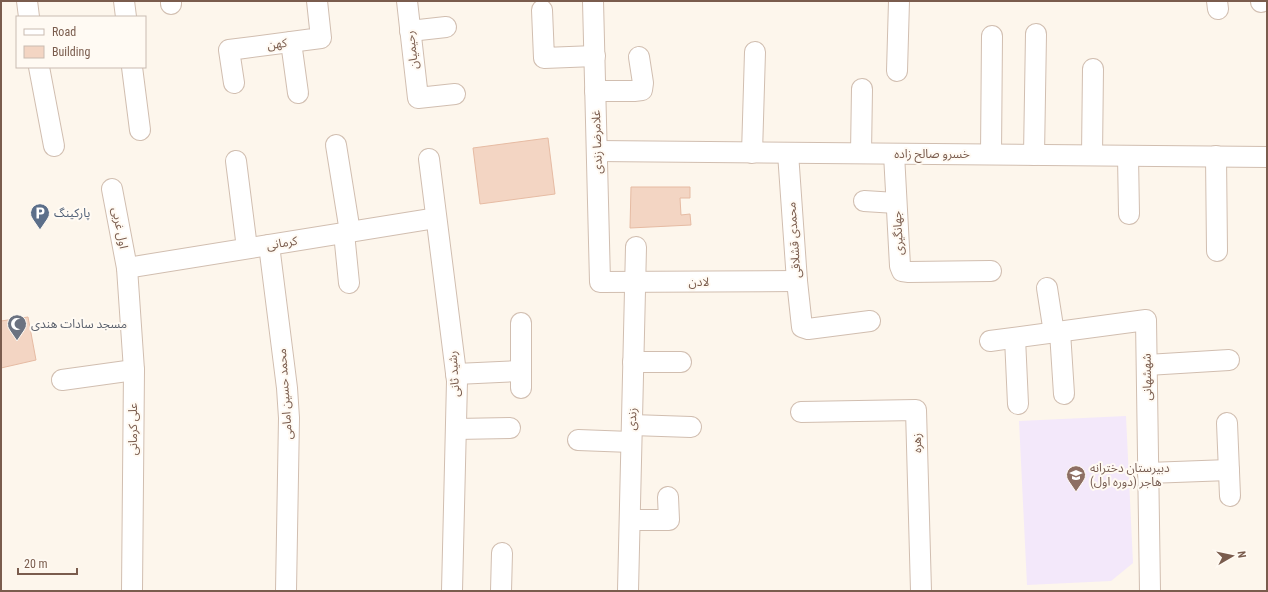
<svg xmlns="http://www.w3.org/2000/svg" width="1268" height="592" viewBox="0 0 1268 592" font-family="'Roboto Condensed','Noto Sans Arabic',sans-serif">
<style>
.education{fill:#f3e8fa}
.building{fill:#f3d5c3;stroke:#e6bba3}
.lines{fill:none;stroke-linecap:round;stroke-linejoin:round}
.minor-casing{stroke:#d1beb0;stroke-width:22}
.minor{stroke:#fff;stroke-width:20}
.labels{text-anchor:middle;stroke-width:4;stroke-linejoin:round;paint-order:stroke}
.street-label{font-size:12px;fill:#7a5c4d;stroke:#fffaf3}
.service-label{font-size:12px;fill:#4e5e75;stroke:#fffaf3;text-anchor:start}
.worship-label{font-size:12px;fill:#5b616d;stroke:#fffaf3;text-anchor:start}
.education-label{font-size:12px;fill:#785e54;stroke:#fffaf3;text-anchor:start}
</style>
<rect width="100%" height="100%" fill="#fdf6ec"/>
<path class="education" d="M 1126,416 L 1133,563 L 1111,581 L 1027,585 L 1019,421 Z"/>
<g class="building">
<path d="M 548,138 L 555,194 L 480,204 L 473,148 Z"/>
<path d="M 631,187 L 690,187 L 690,198 L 680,198 L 681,215 L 690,214 L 691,225 L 630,228 Z"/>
<path d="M 28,317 L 36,360 L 1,368 L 1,321 Z"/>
</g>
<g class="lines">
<g class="minor-casing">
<g id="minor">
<path d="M 27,1 L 29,17"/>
<path d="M 124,1 L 126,17"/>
<path d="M 171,1 L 171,4"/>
<path d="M 407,1 L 418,98 L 455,94"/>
<path d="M 593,1 L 600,282 L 797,281"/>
<path d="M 1217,1 L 1218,9"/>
<path d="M 1261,1 L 1261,2"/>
<path d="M 542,10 L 544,58 L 595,56"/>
<path d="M 410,31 L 446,27"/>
<path d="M 291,42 L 298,93"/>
<path d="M 39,67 L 54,146"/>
<path d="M 132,67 L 140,130"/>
<path d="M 897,71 L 899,1"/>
<path d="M 234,83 L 229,50 L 321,38 L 317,1"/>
<path d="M 595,91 L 634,91 L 642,90 L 643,83 L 639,57"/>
<path d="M 336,145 L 350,232"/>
<path d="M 597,151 L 1267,157"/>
<path d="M 752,153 L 755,52"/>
<path d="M 788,153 L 797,281 L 802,327 L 808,329 L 870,321"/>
<path d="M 861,153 L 862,89"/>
<path d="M 894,154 L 900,266 L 902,271 L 909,272 L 991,271"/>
<path d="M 991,154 L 992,36"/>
<path d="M 1034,155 L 1036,34"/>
<path d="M 1092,155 L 1093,69"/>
<path d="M 1128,156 L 1129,214"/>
<path d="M 1216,156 L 1217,251"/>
<path d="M 429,159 L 457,381 L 452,591"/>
<path d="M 236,161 L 247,248"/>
<path d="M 112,189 L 127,268 L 134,370 L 132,591"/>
<path d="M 864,201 L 896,203"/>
<path d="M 344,233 L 349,283"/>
<path d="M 269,245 L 287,388 L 289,418 L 286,591"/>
<path d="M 127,268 L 436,218"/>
<path d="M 1047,288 L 1054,333"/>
<path d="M 521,323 L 521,388"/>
<path d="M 1060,332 L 1064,394"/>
<path d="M 1015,338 L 1018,404"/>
<path d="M 990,341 L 1146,320 L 1150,591"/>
<path d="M 633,362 L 681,362"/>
<path d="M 1147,365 L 1229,360"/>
<path d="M 456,374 L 521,371"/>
<path d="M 62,380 L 134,370"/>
<path d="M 801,412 L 916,410 L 921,591"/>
<path d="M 1227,423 L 1230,496"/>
<path d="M 632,425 L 691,427"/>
<path d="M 456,429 L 510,428"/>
<path d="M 578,440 L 631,442"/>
<path d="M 1148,473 L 1229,470"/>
<path d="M 630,520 L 669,520 L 668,497"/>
<path d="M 501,591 L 502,553"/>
<path d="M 628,591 L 636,247"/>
</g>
</g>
<use href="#minor" class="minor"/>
</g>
<defs>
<g id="parking-pin" transform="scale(1)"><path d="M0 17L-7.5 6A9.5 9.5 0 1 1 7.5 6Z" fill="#5c6f8a" stroke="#fffaf3"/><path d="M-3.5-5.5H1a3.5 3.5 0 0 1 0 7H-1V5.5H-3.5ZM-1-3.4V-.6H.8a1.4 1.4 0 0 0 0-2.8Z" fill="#fff"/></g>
<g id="mosque-pin" transform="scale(1)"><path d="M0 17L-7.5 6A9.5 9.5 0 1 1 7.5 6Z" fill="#6b7280" stroke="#fffaf3"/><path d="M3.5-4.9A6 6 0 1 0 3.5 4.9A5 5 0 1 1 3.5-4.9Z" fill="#fff"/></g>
<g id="school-pin" transform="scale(1)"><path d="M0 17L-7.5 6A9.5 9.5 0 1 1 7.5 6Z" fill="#8d6e63" stroke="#fffaf3"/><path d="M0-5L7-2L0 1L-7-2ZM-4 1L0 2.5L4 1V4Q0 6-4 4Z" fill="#fff"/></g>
</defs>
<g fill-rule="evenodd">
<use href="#parking-pin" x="40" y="213"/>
<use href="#mosque-pin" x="17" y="324"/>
<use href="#school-pin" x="1076" y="475"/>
</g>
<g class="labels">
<g class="street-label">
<text transform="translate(277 44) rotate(-7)" y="4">کهن</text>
<text transform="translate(412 50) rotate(-97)" y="4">رحیمیان</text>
<text transform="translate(597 142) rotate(-92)" y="4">غلامرضا زندی</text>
<text x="932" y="158">خسرو صالح زاده</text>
<text transform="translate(120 228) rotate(79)" y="4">اول غربی</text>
<text transform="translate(898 233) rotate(-93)" y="4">جهانگیری</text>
<text transform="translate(794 240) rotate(-94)" y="4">محمدی قشلاقی</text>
<text transform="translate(282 243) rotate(-9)" y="4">کرمانی</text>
<text x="699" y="286">لادن</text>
<text transform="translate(454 374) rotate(-94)" y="4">رشید ثانی</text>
<text transform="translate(1147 377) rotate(-91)" y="4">شهشهانی</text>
<text transform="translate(285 394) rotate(-94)" y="4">محمد حسین امامی</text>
<text transform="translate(632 419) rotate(-88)" y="4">زندی</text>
<text transform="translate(133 429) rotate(-90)" y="4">علی کرمانی</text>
<text transform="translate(917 443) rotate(-92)" y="4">زهره</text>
</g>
<g class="service-label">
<text x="54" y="217">پارکینگ</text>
</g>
<g class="worship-label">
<text x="31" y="328">مسجد سادات هندی</text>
</g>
<g class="education-label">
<text x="1090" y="472">دبیرستان دخترانه<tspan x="1090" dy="14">هاجر (دوره اول)</tspan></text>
</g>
</g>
<rect width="1268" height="592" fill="none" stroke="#7a5c4d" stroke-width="4"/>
<rect x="16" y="16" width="130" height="52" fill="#fffaf3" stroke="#cabbb1"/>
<rect x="24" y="29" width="20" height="6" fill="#ffffff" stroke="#cabbb1"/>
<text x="52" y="36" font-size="12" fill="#7a5c4d">Road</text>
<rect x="24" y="46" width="20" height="12" fill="#f3d5c3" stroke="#cabbb1"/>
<text x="52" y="56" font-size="12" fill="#7a5c4d">Building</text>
<g transform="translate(1232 556) rotate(81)" stroke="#fffaf3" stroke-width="3" paint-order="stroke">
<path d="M0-3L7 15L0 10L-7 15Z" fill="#7a5c4d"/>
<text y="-6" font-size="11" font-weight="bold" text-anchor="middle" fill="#7a5c4d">N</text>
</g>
<path d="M18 568v6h59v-6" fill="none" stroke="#7a5c4d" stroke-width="2"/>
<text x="24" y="568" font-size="12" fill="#7a5c4d" stroke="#fffaf3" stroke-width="3" paint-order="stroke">20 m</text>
</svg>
